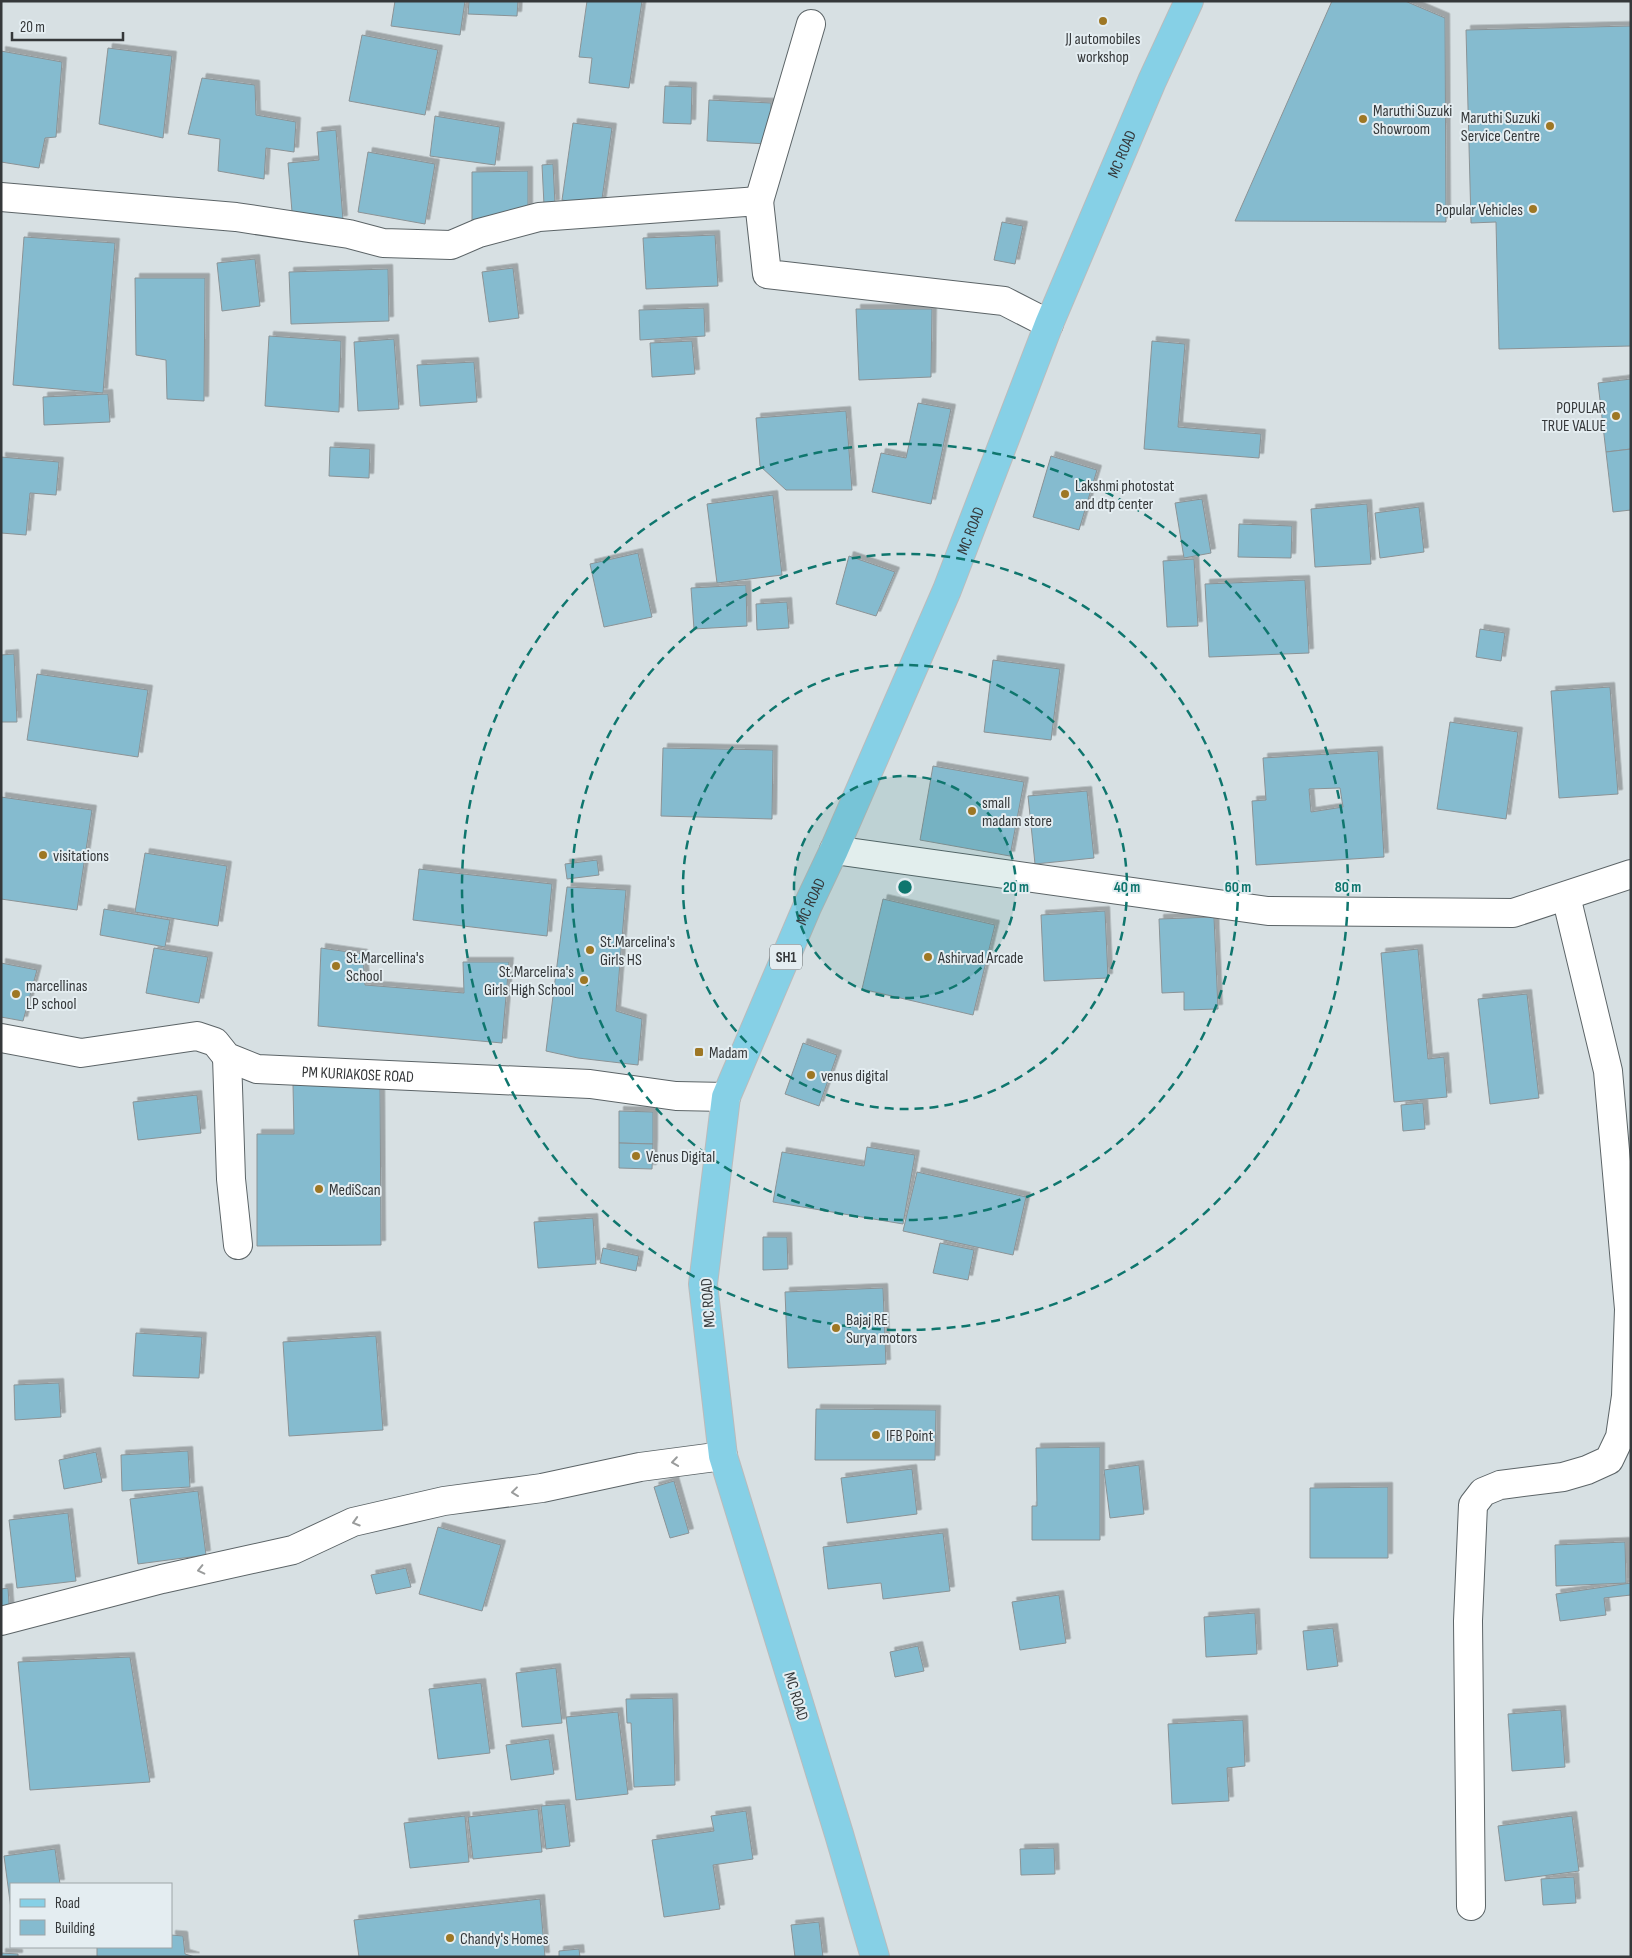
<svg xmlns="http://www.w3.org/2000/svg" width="1632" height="1958" viewBox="0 0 1632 1958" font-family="'Sofia Sans Condensed',sans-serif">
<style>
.building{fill:#85bbcf;stroke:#8b9396;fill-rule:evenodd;filter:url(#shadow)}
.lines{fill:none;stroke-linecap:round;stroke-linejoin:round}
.minor-casing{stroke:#5c6467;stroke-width:30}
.major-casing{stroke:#babbbc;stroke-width:30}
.minor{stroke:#fff;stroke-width:28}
.major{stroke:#86d0e6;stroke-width:28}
.oneway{stroke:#9a9c9c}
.ring{fill:none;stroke:#0f766e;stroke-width:2.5;stroke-dasharray:9 6}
.poi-dot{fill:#9e7724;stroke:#e4edf1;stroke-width:2}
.labels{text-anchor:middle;stroke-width:4;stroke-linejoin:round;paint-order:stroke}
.shield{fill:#e4edf1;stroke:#6a6e71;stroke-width:1}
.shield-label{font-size:15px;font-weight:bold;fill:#35383a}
.poi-label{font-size:16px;fill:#35383a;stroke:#e4edf1;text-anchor:start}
.street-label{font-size:16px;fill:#35383a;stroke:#e4edf1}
.centre{fill:#0f766e;stroke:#e4edf1;stroke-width:2.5}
.ring-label{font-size:15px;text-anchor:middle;font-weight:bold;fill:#0f766e;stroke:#e4edf1;stroke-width:4;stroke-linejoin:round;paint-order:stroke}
</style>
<defs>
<filter id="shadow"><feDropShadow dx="4.5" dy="-4.5" stdDeviation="0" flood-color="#0004"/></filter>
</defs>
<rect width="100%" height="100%" fill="#d7e0e3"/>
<g class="building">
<path d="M 395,1 L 465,1 L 460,35 L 391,26 Z"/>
<path d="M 469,1 L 518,1 L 517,16 L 468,14 Z"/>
<path d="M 587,1 L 642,1 L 629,88 L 589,83 L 592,58 L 579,57 Z"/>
<path d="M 1332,1 L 1405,1 L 1445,18 L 1446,222 L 1235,221 Z"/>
<path d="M 1631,26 L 1631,346 L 1499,349 L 1496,222 L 1471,223 L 1466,30 Z"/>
<path d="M 362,35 L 438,50 L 425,115 L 349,101 Z"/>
<path d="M 108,48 L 172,56 L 163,138 L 99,124 Z"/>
<path d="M 1,51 L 62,62 L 56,137 L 45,138 L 39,168 L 1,162 Z"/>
<path d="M 202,78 L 255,85 L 256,115 L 296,122 L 294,152 L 266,148 L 264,179 L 218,171 L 220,139 L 188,134 Z"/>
<path d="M 665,86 L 692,87 L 691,124 L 663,123 Z"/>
<path d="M 709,100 L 771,103 L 769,144 L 707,141 Z"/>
<path d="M 435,116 L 500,127 L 495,165 L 430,156 Z"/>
<path d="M 573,123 L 612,128 L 601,206 L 562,200 Z"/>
<path d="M 336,130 L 343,220 L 293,224 L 288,163 L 319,160 L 317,132 Z"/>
<path d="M 368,152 L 435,164 L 425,224 L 358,212 Z"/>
<path d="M 553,164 L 555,204 L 544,205 L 542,165 Z"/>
<path d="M 528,171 L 528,220 L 472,220 L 472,172 Z"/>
<path d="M 1002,222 L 1023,226 L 1015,264 L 994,260 Z"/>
<path d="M 715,235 L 718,286 L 646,289 L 643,238 Z"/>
<path d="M 24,237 L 115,243 L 103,393 L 13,385 Z"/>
<path d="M 255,259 L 260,306 L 222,311 L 217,263 Z"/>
<path d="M 513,268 L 519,318 L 489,322 L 482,272 Z"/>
<path d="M 388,269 L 389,321 L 291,324 L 289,272 Z"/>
<path d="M 135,278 L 205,278 L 204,401 L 167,399 L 166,360 L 136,355 Z"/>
<path d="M 704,308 L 705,336 L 640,340 L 639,310 Z"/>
<path d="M 856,309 L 932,309 L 931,377 L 859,380 Z"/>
<path d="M 269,336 L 341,341 L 339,412 L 265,406 Z"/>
<path d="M 394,339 L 399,409 L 358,411 L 354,342 Z"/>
<path d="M 692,341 L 695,374 L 652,377 L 650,343 Z"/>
<path d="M 1152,341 L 1185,344 L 1178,427 L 1261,434 L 1259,458 L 1144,449 Z"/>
<path d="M 474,362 L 477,402 L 420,406 L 417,365 Z"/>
<path d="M 1631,379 L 1631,449 L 1606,452 L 1598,383 Z"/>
<path d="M 108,394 L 110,422 L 44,425 L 43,397 Z"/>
<path d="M 918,403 L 951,409 L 931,504 L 872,492 L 881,453 L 906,458 Z"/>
<path d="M 846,411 L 852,490 L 786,490 L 760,466 L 756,418 Z"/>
<path d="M 330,447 L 370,449 L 369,478 L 329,476 Z"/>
<path d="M 1631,449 L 1631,510 L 1613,512 L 1606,452 Z"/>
<path d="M 1051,456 L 1097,470 L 1079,530 L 1033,517 Z"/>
<path d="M 1,457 L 59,462 L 56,495 L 30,493 L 26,535 L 1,533 Z"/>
<path d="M 773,495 L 782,575 L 717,583 L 707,504 Z"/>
<path d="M 1202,499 L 1211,553 L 1184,558 L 1175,503 Z"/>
<path d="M 1367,504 L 1371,564 L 1315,567 L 1311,509 Z"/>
<path d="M 1419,507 L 1424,552 L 1380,558 L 1375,513 Z"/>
<path d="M 1239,524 L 1292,526 L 1291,558 L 1238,557 Z"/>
<path d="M 638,553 L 652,617 L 604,627 L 590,564 Z"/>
<path d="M 849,556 L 895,572 L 876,616 L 836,604 Z"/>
<path d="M 1194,559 L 1198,626 L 1167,627 L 1163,561 Z"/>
<path d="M 1305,580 L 1309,653 L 1209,657 L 1205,584 Z"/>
<path d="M 746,585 L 747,626 L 694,629 L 691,588 Z"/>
<path d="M 787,602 L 789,628 L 757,630 L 756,604 Z"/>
<path d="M 1480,629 L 1505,633 L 1501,661 L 1476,657 Z"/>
<path d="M 14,654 L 17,722 L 1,722 L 1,655 Z"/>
<path d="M 993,660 L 1060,669 L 1051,740 L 984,732 Z"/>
<path d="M 37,674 L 148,690 L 138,757 L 27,740 Z"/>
<path d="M 1610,687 L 1618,794 L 1559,798 L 1551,691 Z"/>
<path d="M 1450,722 L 1518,732 L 1506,819 L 1437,809 Z"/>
<path d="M 663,748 L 773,750 L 772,819 L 661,816 Z"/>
<path d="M 1378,751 L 1384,857 L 1256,865 L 1252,801 L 1266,800 L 1263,758 ZM 1340,788 L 1343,807 L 1311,812 L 1309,789 Z"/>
<path d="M 933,766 L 1024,782 L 1010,856 L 920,840 Z"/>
<path d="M 1087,791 L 1094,858 L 1035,864 L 1028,796 Z"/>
<path d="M 1,797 L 92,810 L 77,910 L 1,899 Z"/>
<path d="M 145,853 L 227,866 L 218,926 L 135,912 Z"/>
<path d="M 597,860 L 599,875 L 567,879 L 565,864 Z"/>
<path d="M 419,869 L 552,884 L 547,936 L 413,920 Z"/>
<path d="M 567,887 L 626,890 L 616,1011 L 642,1019 L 638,1065 L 578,1058 L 546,1051 Z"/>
<path d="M 883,899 L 995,925 L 973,1015 L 862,989 Z"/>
<path d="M 104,909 L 170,920 L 165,947 L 100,935 Z"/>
<path d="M 1105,911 L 1108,978 L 1044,981 L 1041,915 Z"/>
<path d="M 1214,917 L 1218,1009 L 1184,1010 L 1184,992 L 1162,993 L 1159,919 Z"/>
<path d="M 154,948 L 208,957 L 199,1003 L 146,993 Z"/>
<path d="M 321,948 L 363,954 L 365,985 L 464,993 L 463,962 L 509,962 L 502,1043 L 318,1026 Z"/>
<path d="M 1418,949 L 1428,1059 L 1444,1057 L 1447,1097 L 1394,1102 L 1381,953 Z"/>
<path d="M 1,963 L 37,970 L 23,1021 L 1,1017 Z"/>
<path d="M 1527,994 L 1539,1098 L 1490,1104 L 1478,999 Z"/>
<path d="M 803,1043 L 837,1055 L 819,1106 L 785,1094 Z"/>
<path d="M 380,1084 L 381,1245 L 257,1246 L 257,1134 L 294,1134 L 293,1085 Z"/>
<path d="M 197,1095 L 201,1133 L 138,1140 L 133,1102 Z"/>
<path d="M 1423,1103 L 1425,1129 L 1403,1131 L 1401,1105 Z"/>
<path d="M 619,1111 L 653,1112 L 653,1144 L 619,1143 Z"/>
<path d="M 619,1143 L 653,1144 L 652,1169 L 619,1168 Z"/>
<path d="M 867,1147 L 915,1155 L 903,1224 L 773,1202 L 782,1152 L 864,1166 Z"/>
<path d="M 917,1172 L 1026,1197 L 1013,1255 L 903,1231 Z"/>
<path d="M 593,1218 L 596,1264 L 538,1268 L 534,1222 Z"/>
<path d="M 763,1237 L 787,1237 L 788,1269 L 763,1270 Z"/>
<path d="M 940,1243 L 974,1250 L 968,1280 L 933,1273 Z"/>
<path d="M 603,1248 L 639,1256 L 636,1271 L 600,1263 Z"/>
<path d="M 883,1288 L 886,1364 L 788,1368 L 785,1292 Z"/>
<path d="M 136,1333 L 202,1337 L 199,1378 L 133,1376 Z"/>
<path d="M 376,1336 L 383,1430 L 289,1436 L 283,1342 Z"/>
<path d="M 59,1383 L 61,1417 L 15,1420 L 14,1385 Z"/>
<path d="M 816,1409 L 936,1410 L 935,1460 L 815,1460 Z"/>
<path d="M 1100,1447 L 1100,1540 L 1032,1540 L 1032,1506 L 1037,1506 L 1036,1448 Z"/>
<path d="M 188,1451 L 190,1487 L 122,1491 L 121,1455 Z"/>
<path d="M 96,1452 L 102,1482 L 64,1489 L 59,1460 Z"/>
<path d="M 1139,1465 L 1144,1514 L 1110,1518 L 1104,1470 Z"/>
<path d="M 912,1469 L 917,1514 L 847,1523 L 841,1478 Z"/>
<path d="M 674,1481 L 689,1533 L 670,1538 L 654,1487 Z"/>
<path d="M 1388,1487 L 1388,1558 L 1310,1558 L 1310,1488 Z"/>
<path d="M 198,1491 L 206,1555 L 138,1564 L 130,1499 Z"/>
<path d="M 68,1513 L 76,1581 L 17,1588 L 9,1520 Z"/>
<path d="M 438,1527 L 501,1545 L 482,1611 L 419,1594 Z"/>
<path d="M 943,1533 L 950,1591 L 883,1599 L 881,1583 L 828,1589 L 823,1547 Z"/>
<path d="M 1625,1542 L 1626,1583 L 1556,1586 L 1555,1545 Z"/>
<path d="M 406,1568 L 411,1587 L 376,1594 L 371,1575 Z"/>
<path d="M 1631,1583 L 1631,1595 L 1604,1598 L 1606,1615 L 1560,1621 L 1556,1594 Z"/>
<path d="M 8,1588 L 10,1618 L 1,1618 L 1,1589 Z"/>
<path d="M 1059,1595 L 1066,1643 L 1020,1650 L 1012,1602 Z"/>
<path d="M 1255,1613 L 1257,1654 L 1206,1657 L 1204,1617 Z"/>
<path d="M 1333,1628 L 1338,1666 L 1307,1670 L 1303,1631 Z"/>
<path d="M 918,1646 L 924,1671 L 895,1677 L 890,1652 Z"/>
<path d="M 130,1657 L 150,1782 L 30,1790 L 18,1662 Z"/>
<path d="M 556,1668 L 562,1723 L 522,1727 L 516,1673 Z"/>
<path d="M 481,1683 L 490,1753 L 438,1759 L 429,1689 Z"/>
<path d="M 673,1698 L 675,1785 L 634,1787 L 631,1723 L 627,1723 L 626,1699 Z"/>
<path d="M 1561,1710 L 1565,1767 L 1512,1771 L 1508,1714 Z"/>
<path d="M 618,1712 L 628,1794 L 576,1800 L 566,1717 Z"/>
<path d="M 1243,1720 L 1245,1766 L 1227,1768 L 1229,1801 L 1172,1804 L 1168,1724 Z"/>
<path d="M 549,1739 L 554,1774 L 511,1780 L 506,1745 Z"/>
<path d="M 565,1804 L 570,1846 L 546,1849 L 541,1806 Z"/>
<path d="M 538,1809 L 542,1852 L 473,1859 L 468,1817 Z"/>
<path d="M 746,1811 L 753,1859 L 713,1865 L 720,1909 L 664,1917 L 652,1840 L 714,1831 L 711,1816 Z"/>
<path d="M 465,1816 L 469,1862 L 410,1868 L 404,1823 Z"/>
<path d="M 1572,1816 L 1579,1871 L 1505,1881 L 1498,1826 Z"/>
<path d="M 1054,1848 L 1055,1874 L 1021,1875 L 1020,1849 Z"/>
<path d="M 55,1849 L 60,1884 L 11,1884 L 11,1909 L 4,1856 Z"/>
<path d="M 1574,1877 L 1576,1903 L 1543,1905 L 1541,1879 Z"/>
<path d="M 540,1899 L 545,1957 L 359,1957 L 354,1920 Z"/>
<path d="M 819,1922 L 823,1957 L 795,1957 L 791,1925 Z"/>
<path d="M 171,1935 L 183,1936 L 185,1954 L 195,1957 L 97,1957 L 97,1947 L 171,1947 Z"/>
<path d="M 579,1949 L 580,1957 L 559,1957 L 559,1951 Z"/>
<path d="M 1,1953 L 18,1954 L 18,1957 L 1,1957 Z"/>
</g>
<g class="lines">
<g class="minor-casing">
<g id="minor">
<path d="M 1,197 L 236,217 L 349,234 L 383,243 L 451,245 L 479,233 L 539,217 L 759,201 L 767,274 L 1004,301 L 1049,324"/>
<path d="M 759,201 L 811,24"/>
<path d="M 834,850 L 1268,911 L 1513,913 L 1631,874"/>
<path id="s1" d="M 1,1038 L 81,1053 L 197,1036 L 215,1042 L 227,1057 L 257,1069 L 590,1084 L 676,1096 L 726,1097"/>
<path d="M 227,1057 L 231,1179 L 238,1245"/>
<path d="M 1,1621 L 162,1579 L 293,1550 L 353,1522 L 444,1501 L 542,1488 L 640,1467 L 723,1456"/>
<path d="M 1471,1906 L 1468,1621 L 1473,1505 L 1483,1492 L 1500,1485 L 1563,1477 L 1587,1470 L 1609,1460 L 1620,1437 L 1626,1396 L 1629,1309 L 1608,1071 L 1566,896"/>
</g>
</g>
<g class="major-casing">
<g id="major">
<path id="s2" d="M 875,1957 L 839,1834 L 723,1456 L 703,1284 L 726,1097 L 807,907 L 834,850 L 947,590 L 1049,324 L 1152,81 L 1189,1"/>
</g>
</g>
<use href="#minor" class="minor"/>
<use href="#major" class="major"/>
</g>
<defs><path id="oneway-chevron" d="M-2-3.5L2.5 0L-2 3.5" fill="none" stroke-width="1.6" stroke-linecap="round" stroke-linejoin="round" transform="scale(1.25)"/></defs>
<g class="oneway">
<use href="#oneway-chevron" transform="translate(675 1462) rotate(172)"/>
<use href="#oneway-chevron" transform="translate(515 1492) rotate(173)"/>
<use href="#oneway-chevron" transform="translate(356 1522) rotate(163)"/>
<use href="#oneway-chevron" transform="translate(201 1570) rotate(167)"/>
</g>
<circle cx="905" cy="887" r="111" fill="#0f766e" fill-opacity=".12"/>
<g class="ring">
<circle cx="905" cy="887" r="111"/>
<circle cx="905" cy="887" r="222"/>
<circle cx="905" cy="887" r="333"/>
<circle cx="905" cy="887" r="443"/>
</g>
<g class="poi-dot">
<circle cx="1103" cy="21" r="5"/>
<circle cx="1363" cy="119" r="5"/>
<circle cx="1550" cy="126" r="5"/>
<circle cx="1533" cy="209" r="5"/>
<circle cx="1616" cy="416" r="5"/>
<circle cx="1065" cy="494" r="5"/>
<circle cx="972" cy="811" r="5"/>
<circle cx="43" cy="855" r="5"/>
<circle cx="590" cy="950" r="5"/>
<circle cx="928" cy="957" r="5"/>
<circle cx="336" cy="966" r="5"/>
<circle cx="584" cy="980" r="5"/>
<circle cx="16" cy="994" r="5"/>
<rect x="694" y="1047" width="10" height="10" rx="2.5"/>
<circle cx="811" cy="1075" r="5"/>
<circle cx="636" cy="1156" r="5"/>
<circle cx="319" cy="1189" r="5"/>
<circle cx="836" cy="1328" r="5"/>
<circle cx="876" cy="1435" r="5"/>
<circle cx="450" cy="1938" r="5"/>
</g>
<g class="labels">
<rect class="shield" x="770" y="944.5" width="32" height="25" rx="4"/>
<g class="shield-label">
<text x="786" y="962">SH1</text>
</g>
<g class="poi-label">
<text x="1103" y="44" text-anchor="middle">JJ automobiles<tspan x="1103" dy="18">workshop</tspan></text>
<text x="1373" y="116">Maruthi Suzuki<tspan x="1373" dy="18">Showroom</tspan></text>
<text x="1540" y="123" text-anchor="end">Maruthi Suzuki<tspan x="1540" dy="18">Service Centre</tspan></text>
<text x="1523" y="215" text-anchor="end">Popular Vehicles</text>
<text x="1606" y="413" text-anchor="end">POPULAR<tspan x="1606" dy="18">TRUE VALUE</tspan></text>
<text x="1075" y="491">Lakshmi photostat<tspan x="1075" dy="18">and dtp center</tspan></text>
<text x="982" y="808">small<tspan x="982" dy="18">madam store</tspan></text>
<text x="53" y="861">visitations</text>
<text x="600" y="947">St.Marcelina's<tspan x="600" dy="18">Girls HS</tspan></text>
<text x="346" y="963">St.Marcellina's<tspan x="346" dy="18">School</tspan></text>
<text x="938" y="963">Ashirvad Arcade</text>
<text x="574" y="977" text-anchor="end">St.Marcelina's<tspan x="574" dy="18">Girls High School</tspan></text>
<text x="26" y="991">marcellinas<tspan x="26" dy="18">LP school</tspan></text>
<text x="709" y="1058">Madam</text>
<text x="821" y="1081">venus digital</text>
<text x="646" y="1162">Venus Digital</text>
<text x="329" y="1195">MediScan</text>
<text x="846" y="1325">Bajaj RE<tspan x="846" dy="18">Surya motors</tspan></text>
<text x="886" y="1441">IFB Point</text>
<text x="460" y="1944">Chandy's Homes</text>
</g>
<g class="street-label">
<text dy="6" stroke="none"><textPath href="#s2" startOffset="1908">MC ROAD</textPath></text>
<text dy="6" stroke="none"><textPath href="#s2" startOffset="1502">MC ROAD</textPath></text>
<text dy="6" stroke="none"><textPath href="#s2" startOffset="1098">MC ROAD</textPath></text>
<text dy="6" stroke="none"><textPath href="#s1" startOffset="370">PM KURIAKOSE ROAD</textPath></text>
<text transform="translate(707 1303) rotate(-94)" y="6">MC ROAD</text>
<text transform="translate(797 1696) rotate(73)" y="6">MC ROAD</text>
</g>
</g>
<circle cx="905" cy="887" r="8" class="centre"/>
<g class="ring-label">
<text x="1016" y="892">20 m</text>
<text x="1127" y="892">40 m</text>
<text x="1238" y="892">60 m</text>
<text x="1348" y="892">80 m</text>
</g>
<rect width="1632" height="1958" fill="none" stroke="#35383a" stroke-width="5"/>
<rect x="10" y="1883" width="162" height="65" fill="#e4edf1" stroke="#9ea5a8"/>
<rect x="20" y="1899" width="25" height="8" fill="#86d0e6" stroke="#9ea5a8"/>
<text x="55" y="1908" font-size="15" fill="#35383a">Road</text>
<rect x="20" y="1920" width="25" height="15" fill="#85bbcf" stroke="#9ea5a8"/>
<text x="55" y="1933" font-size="15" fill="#35383a">Building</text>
<path d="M12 32v8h111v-8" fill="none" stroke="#35383a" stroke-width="2.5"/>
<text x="20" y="32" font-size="15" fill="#35383a" stroke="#e4edf1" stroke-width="4" paint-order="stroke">20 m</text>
</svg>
